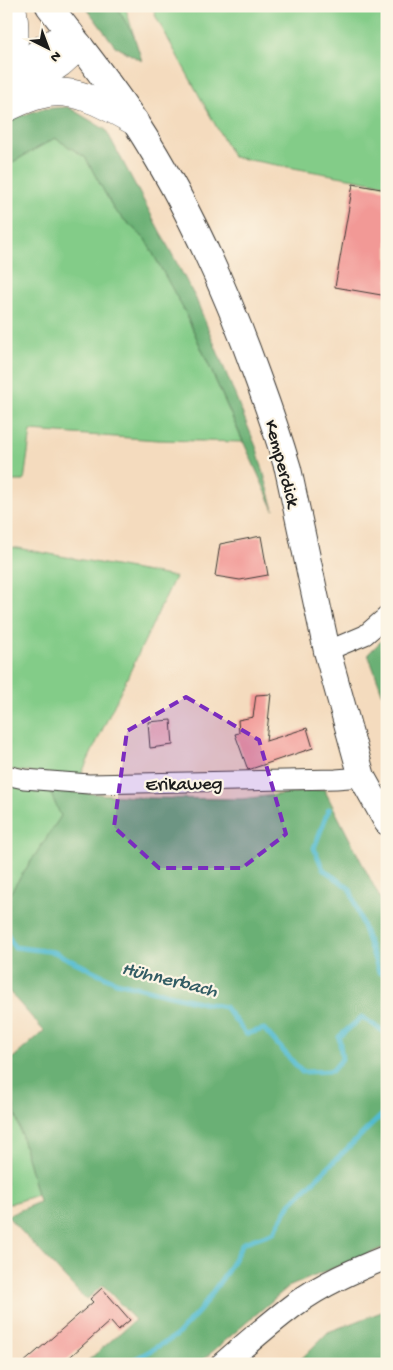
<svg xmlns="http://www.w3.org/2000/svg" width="393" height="1370" viewBox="0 0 393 1370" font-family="'Gochi Hand',sans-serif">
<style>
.green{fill:#83cc88;stroke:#507452}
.forest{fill:#6ab074;stroke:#436648}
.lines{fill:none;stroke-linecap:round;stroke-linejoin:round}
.stream{stroke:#53bbd0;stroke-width:5}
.building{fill:#f29996}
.minor-casing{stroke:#3c3934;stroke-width:21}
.tertiary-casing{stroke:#3c3934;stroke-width:26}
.secondary-casing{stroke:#3c3934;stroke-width:28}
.motorway-casing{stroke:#3c3934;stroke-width:29}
.minor{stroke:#fff;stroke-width:19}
.tertiary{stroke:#fff;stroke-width:24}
.secondary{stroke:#fff;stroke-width:26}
.motorway{stroke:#fff;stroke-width:28}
.marked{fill:#7b2cbf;fill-opacity:0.2;stroke:#7b2cbf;stroke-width:4;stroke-dasharray:10 6;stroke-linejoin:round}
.labels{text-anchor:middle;stroke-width:4.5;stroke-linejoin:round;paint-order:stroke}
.street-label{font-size:19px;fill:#1c1c1c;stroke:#fcf5e5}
.water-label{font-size:20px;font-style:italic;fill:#325c64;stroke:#fcf5e5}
</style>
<rect width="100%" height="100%" fill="#fcf5e5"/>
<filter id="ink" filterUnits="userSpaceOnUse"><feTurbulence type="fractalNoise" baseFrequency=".02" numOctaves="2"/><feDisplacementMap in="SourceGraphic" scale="10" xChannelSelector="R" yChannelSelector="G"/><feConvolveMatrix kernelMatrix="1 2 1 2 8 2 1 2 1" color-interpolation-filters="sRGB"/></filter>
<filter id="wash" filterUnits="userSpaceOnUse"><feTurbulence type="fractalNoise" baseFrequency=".0096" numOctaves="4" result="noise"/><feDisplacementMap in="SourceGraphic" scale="20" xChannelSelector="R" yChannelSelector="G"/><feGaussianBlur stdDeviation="1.12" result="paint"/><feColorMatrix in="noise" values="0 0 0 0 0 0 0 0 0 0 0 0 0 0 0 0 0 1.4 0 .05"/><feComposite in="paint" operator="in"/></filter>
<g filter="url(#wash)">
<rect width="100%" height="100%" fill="#f4dbbe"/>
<g class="green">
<path d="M 116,6 L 125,6 L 134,36 Z"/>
<path d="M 153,6 L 387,6 L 387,185 L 233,157 L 156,17 Z"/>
<path d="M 55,138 L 85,157 L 115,211 L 145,239 L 185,312 L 243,442 L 158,440 L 31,431 L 24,481 L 6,481 L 6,166 Z"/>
<path d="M 6,546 L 175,577 L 79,779 L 6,769 Z"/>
<path d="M 6,780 L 49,790 L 61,816 L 6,899 Z"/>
<path d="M 6,1099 L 13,1103 L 37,1195 L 6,1205 Z"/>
</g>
<g class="forest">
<path d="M 85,6 L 116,6 L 134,36 L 142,61 L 115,46 Z"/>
<path d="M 68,107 L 106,130 L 196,299 L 257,449 L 274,510 L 185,312 L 145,239 L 115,211 L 85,157 L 55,138 L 6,166 L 6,121 L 41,109 Z"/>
<path d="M 387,635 L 387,706 L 368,654 Z"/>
<path d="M 324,789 L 383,904 L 387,910 L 387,1246 L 288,1287 L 198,1364 L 84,1364 L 135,1320 L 103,1285 L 86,1300 L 7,1216 L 39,1202 L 13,1103 L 6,1099 L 6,1064 L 44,1031 L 6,988 L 6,899 L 61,816 L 49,790 L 147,798 L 242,799 Z"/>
<path d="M 387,1310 L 387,1364 L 296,1364 L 328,1332 Z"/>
</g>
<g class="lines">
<g class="stream">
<path d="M 329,809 L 314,848 L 323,869 L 350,889 L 379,972 L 387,976"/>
<path d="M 6,931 L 14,947 L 54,952 L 116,982 L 203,1003 L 225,1007 L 246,1034 L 264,1029 L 302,1072 L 332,1071 L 342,1059 L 339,1037 L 362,1017 L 384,1032 L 387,1036"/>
<path d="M 127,1364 L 176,1336 L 200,1310 L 228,1270 L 243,1243 L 274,1232 L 290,1204 L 387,1110"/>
</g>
</g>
<g id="blocks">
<g class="building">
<path d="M 353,184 L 387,190 L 387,296 L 335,287 Z"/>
<path d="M 261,536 L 268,575 L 240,580 L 215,576 L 220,544 Z"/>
<path d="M 271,694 L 266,741 L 307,728 L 313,748 L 248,770 L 235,734 L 239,733 L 238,720 L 253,717 L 256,695 Z"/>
<path d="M 171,720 L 173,745 L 150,748 L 148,722 Z"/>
<path d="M 102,1288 L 130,1320 L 118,1330 L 110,1321 L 62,1364 L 22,1364 L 93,1302 L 90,1299 Z"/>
</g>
</g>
</g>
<g filter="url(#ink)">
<use href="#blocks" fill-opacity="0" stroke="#3c3934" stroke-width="1"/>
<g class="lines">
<g class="minor-casing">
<g id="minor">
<path d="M 327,651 L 365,635 L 387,616"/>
<path d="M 6,775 L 24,779 L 89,784 L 336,779 L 362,777"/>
</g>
</g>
<g class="tertiary-casing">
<path id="tertiary" d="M 223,1364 C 246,1344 270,1323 294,1305 C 322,1284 355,1270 387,1257"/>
</g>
<g class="secondary-casing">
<path id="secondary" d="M 49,6 C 78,44 109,82 135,122 C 187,202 226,289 258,379 C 269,409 279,438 288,469 L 327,651 L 362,777 L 387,822"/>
</g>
<g class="motorway-casing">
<g id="motorway">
<path d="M 6,70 C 16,48 16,30 12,6"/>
<path d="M 6,80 L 46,47 L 70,34"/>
<path d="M 14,95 L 60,63 L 79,46"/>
<path d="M 6,108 C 17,103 27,98 39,95 C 73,85 106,105 134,121"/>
</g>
</g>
<use href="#minor" class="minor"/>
<use href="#tertiary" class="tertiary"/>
<use href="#secondary" class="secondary"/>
<use href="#motorway" class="motorway"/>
</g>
</g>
<path class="marked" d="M 186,697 L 259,740 L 286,834 L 242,868 L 159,868 L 114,827 L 127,731 Z"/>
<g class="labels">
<g class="street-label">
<text transform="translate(284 463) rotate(75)" y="7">Kemperdick</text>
<text transform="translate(184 782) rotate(-1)" y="7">Erikaweg</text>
</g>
<g class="water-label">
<text transform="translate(170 978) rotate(14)" y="7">Hühnerbach</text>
</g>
</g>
<rect width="393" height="1370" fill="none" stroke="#fcf5e5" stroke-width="25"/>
<g transform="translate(48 48) rotate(138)" stroke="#fcf5e5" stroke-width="4" paint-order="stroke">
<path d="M0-4L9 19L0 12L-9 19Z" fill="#1c1c1c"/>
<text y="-8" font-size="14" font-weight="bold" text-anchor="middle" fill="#1c1c1c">N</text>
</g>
</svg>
